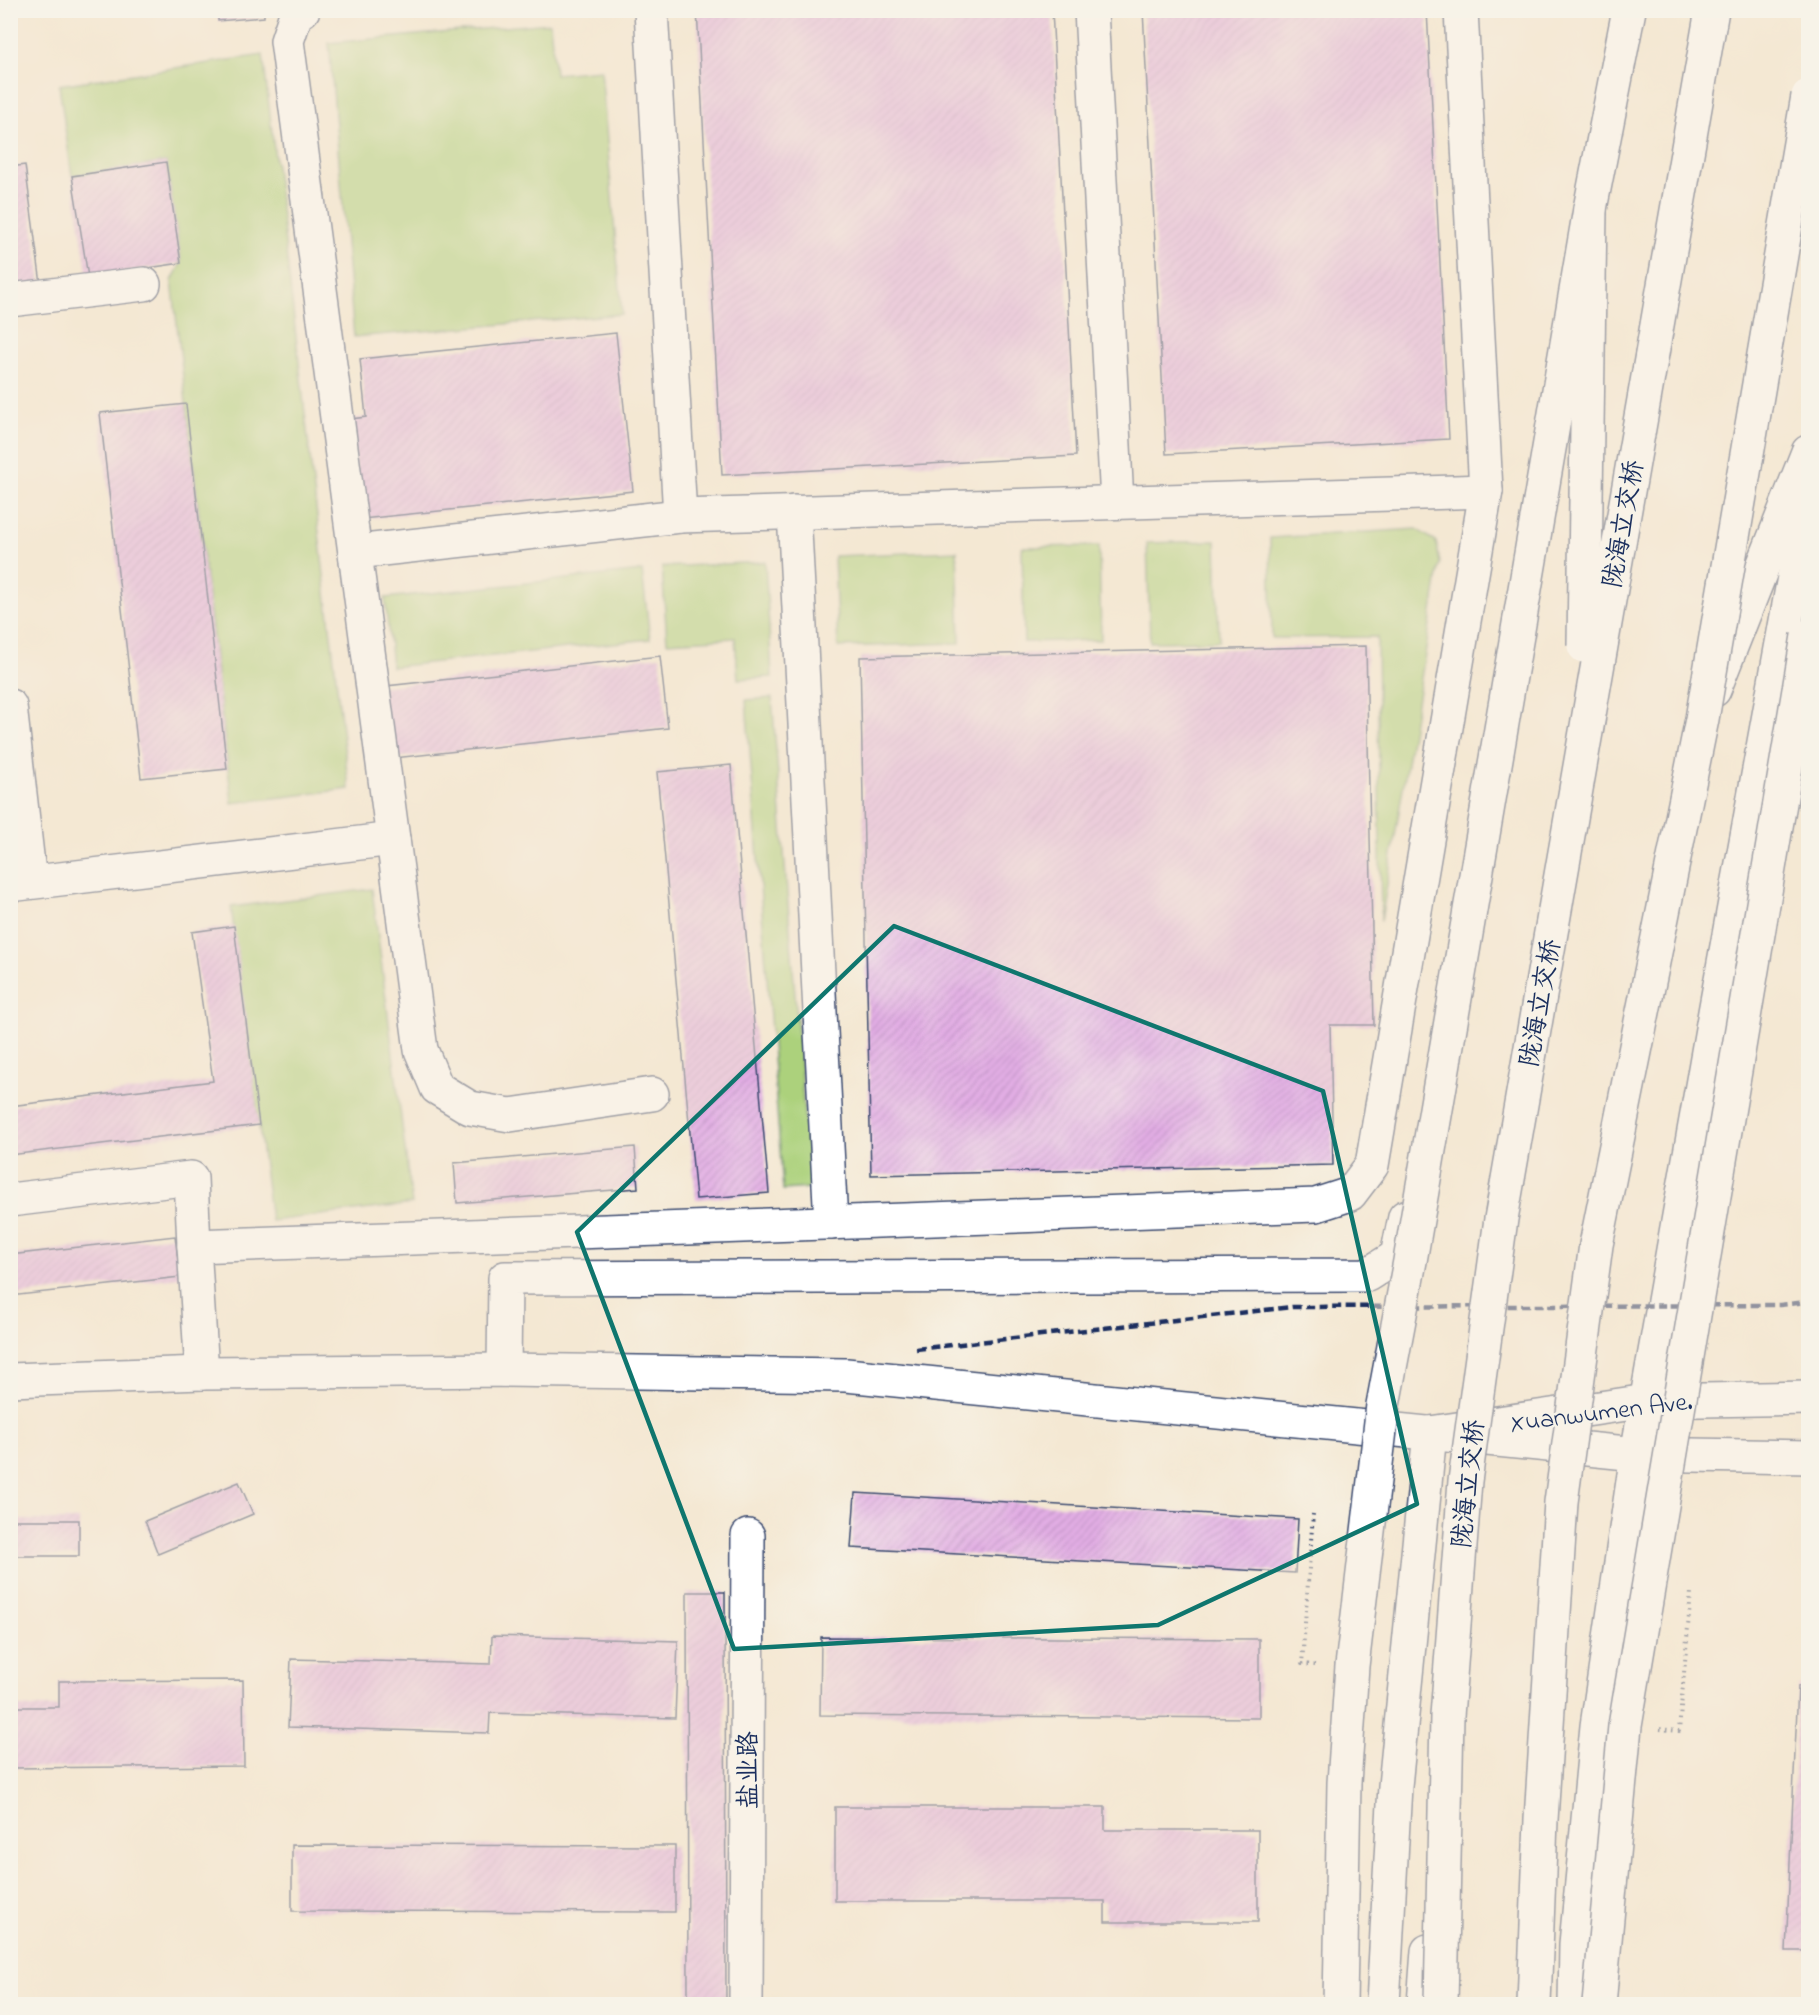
<svg xmlns="http://www.w3.org/2000/svg" width="1819" height="2015" viewBox="0 0 1819 2015" font-family="'Indie Flower','LXGW WenKai TC',sans-serif">
<style>
.green{fill:#acd17b;stroke:#64806c;stroke-width:1.5}
.building{fill:url(#building-hatch)}
.lines{fill:none;stroke-linecap:round;stroke-linejoin:round}
.minor-casing{stroke:#3c4b70;stroke-width:36}
.major-casing{stroke:#3c4b70;stroke-width:36}
.highway-casing{stroke:#3c4b70;stroke-width:36}
.path{stroke:#3c4b70;stroke-width:4;stroke-dasharray:1.5 4.5;stroke-linecap:butt}
.minor{stroke:#fff;stroke-width:33}
.major{stroke:#fff;stroke-width:33}
.highway{stroke:#fff;stroke-width:33}
.rail{stroke:#1b2f5e;stroke-width:4.5;stroke-dasharray:9 4.5;stroke-linecap:butt}
.major-bridge-casing{stroke:#3c4b70;stroke-width:36;stroke-linecap:butt}
.highway-bridge-casing{stroke:#3c4b70;stroke-width:36;stroke-linecap:butt}
.major-bridge{stroke:#fff;stroke-width:33}
.highway-bridge{stroke:#fff;stroke-width:33}
.marked{fill:none;stroke:#0f766e;stroke-width:4.5;stroke-linejoin:round}
.labels{text-anchor:middle;stroke-width:5;stroke-linejoin:round;paint-order:stroke}
.street-label{font-size:26px;fill:#1b2f5e;stroke:#f7f3e8}
</style>
<defs>
<pattern id="building-hatch" width="6" height="6" patternUnits="userSpaceOnUse" patternTransform="scale(1.5)"><rect width="6" height="6" fill="#e2ade4"/><path d="M-1 1l2-2M0 6l6-6M5 7l2-2" fill="none" stroke="#c195c6"/></pattern>
</defs>
<rect width="100%" height="100%" fill="#f7f3e8"/>
<filter id="ink" filterUnits="userSpaceOnUse"><feTurbulence type="fractalNoise" baseFrequency=".0167" numOctaves="2"/><feDisplacementMap in="SourceGraphic" scale="12" xChannelSelector="R" yChannelSelector="G"/><feConvolveMatrix kernelMatrix="1 2 1 2 8 2 1 2 1" color-interpolation-filters="sRGB"/></filter>
<filter id="wash" filterUnits="userSpaceOnUse"><feTurbulence type="fractalNoise" baseFrequency=".008" numOctaves="4" result="noise"/><feDisplacementMap in="SourceGraphic" scale="24" xChannelSelector="R" yChannelSelector="G"/><feGaussianBlur stdDeviation="1.35" result="paint"/><feColorMatrix in="noise" values="0 0 0 0 0 0 0 0 0 0 0 0 0 0 0 0 0 1.4 0 .05"/><feComposite in="paint" operator="in"/></filter>
<g filter="url(#wash)">
<rect width="100%" height="100%" fill="#f4e8d3"/>
<g class="green">
<path d="M 550,23 L 555,74 L 601,70 L 622,314 L 354,337 L 329,43 Z"/>
<path d="M 263,55 L 349,789 L 232,803 L 172,281 L 181,263 L 166,162 L 72,176 L 59,85 Z"/>
<path d="M 1417,529 L 1436,542 L 1440,563 L 1381,921 L 1377,637 L 1272,638 L 1270,538 Z"/>
<path d="M 1216,541 L 1219,641 L 1150,642 L 1147,543 Z"/>
<path d="M 1099,546 L 1101,640 L 1024,642 L 1022,547 Z"/>
<path d="M 957,551 L 960,643 L 838,647 L 834,556 Z"/>
<path d="M 765,562 L 772,677 L 738,679 L 735,638 L 667,642 L 662,567 Z"/>
<path d="M 642,571 L 650,639 L 392,667 L 385,598 Z"/>
<path d="M 772,698 L 810,1188 L 783,1190 L 746,700 Z"/>
<path d="M 372,889 L 412,1204 L 271,1221 L 231,907 Z"/>
</g>
<g id="blocks">
<g class="building">
<path d="M 218,10 L 264,10 L 264,17 L 218,21 Z"/>
<path d="M 697,10 L 1052,10 L 1076,456 L 722,475 Z"/>
<path d="M 1143,10 L 1427,10 L 1449,439 L 1166,454 Z"/>
<path d="M 166,162 L 181,263 L 88,277 L 72,176 Z"/>
<path d="M 25,165 L 41,284 L 10,288 L 10,167 Z"/>
<path d="M 616,333 L 633,491 L 362,519 L 351,419 L 366,417 L 360,359 Z"/>
<path d="M 186,404 L 227,769 L 141,778 L 100,413 Z"/>
<path d="M 1366,646 L 1374,1025 L 1330,1025 L 1333,1165 L 871,1175 L 860,657 Z"/>
<path d="M 660,656 L 668,728 L 385,759 L 377,687 Z"/>
<path d="M 731,765 L 769,1193 L 696,1199 L 657,772 Z"/>
<path d="M 234,926 L 259,1125 L 10,1155 L 10,1106 L 213,1081 L 192,932 Z"/>
<path d="M 635,1147 L 638,1188 L 457,1203 L 454,1163 Z"/>
<path d="M 175,1236 L 180,1277 L 10,1296 L 10,1255 Z"/>
<path d="M 239,1482 L 253,1514 L 158,1554 L 145,1521 Z"/>
<path d="M 855,1493 L 1298,1519 L 1295,1573 L 851,1548 Z"/>
<rect x="10" y="1520" width="69" height="36"/>
<path d="M 687,1592 L 725,1592 L 726,2004 L 688,2004 Z"/>
<path d="M 492,1636 L 678,1641 L 675,1718 L 490,1713 L 489,1733 L 288,1727 L 291,1659 L 491,1664 Z"/>
<path d="M 821,1637 L 1259,1639 L 1259,1718 L 820,1715 Z"/>
<path d="M 243,1680 L 244,1766 L 10,1768 L 10,1707 L 59,1707 L 59,1681 Z"/>
<path d="M 1798,1686 L 1808,1686 L 1808,1951 L 1786,1951 Z"/>
<path d="M 835,1807 L 1105,1807 L 1105,1830 L 1258,1830 L 1258,1922 L 1105,1922 L 1105,1901 L 835,1901 Z"/>
<path d="M 292,1845 L 675,1846 L 675,1912 L 292,1911 Z"/>
</g>
</g>
</g>
<g filter="url(#ink)">
<use href="#blocks" fill-opacity="0" stroke="#3c4b70" stroke-width="1.5"/>
<g class="lines">
<g class="minor-casing">
<g id="minor">
<path d="M 303,10 L 296,14 L 287,41 L 421,1050 L 437,1088 L 470,1108 L 510,1115 L 652,1094"/>
<path d="M 651,10 L 680,516"/>
<path d="M 1091,10 L 1117,502"/>
<path d="M 10,300 L 144,284"/>
<path d="M 794,512 L 831,1223"/>
<path d="M 355,552 L 680,516 L 1486,491"/>
<path d="M 10,706 L 30,882"/>
<path d="M 10,885 L 393,839"/>
<path d="M 10,1200 L 191,1178 L 194,1246"/>
<path d="M 504,1370 L 505,1278 L 1367,1275 L 1397,1256 L 1405,1217"/>
<path d="M 202,1373 L 194,1246 L 1316,1205 L 1350,1194 L 1372,1165 L 1486,491 L 1461,10"/>
<path d="M 10,1380 L 202,1373 L 504,1370 L 846,1375 L 1637,1454"/>
<path d="M 746,2004 L 748,1536"/>
<path d="M 1383,2004 L 1395,1786 L 1430,1433"/>
<path d="M 1575,2004 L 1576,1944 L 1597,1726 L 1637,1454 L 1715,1012 L 1808,500"/>
</g>
</g>
<g class="major-casing">
<g id="major">
<path d="M 1430,1433 L 1647,1401 L 1808,1398"/>
<path d="M 1637,1454 L 1808,1457"/>
</g>
</g>
<g class="highway-casing">
<g id="highway">
<path d="M 1714,690 L 1808,452"/>
<path d="M 1424,2004 L 1428,1951"/>
</g>
</g>
<g class="path">
<path d="M 1313,1514 L 1302,1664 L 1315,1665"/>
<path d="M 1660,1729 L 1679,1731 L 1691,1592"/>
</g>
<use href="#minor" class="minor"/>
<use href="#major" class="major"/>
<use href="#highway" class="highway"/>
<path class="rail" d="M 916,1349 L 1292,1307 L 1780,1305 L 1808,1302"/>
<g class="major-bridge-casing">
<g id="major-bridge">
<path d="M 1340,2004 L 1344,1783 L 1352,1666 L 1383,1405 L 1410,1261 L 1590,209 L 1629,10"/>
<path d="M 1599,2004 L 1625,1726 L 1808,636"/>
</g>
</g>
<g class="highway-bridge-casing">
<g id="highway-bridge">
<path d="M 1584,646 L 1590,209"/>
<path d="M 1441,2004 L 1447,1716 L 1465,1481 L 1501,1219 L 1712,10"/>
<path d="M 1534,2004 L 1541,1820 L 1561,1502 L 1596,1245 L 1702,719 L 1808,96"/>
</g>
</g>
<use href="#major-bridge" class="major-bridge"/>
<use href="#highway-bridge" class="highway-bridge"/>
</g>
</g>
<path d="M0 0H1819V2015H0ZM 894,926 L 1323,1091 L 1417,1504 L 1158,1625 L 734,1649 L 577,1232 Z" fill="#f4e8d3" fill-opacity=".55" fill-rule="evenodd"/>
<path class="marked" d="M 894,926 L 1323,1091 L 1417,1504 L 1158,1625 L 734,1649 L 577,1232 Z"/>
<g class="labels">
<g class="street-label">
<text transform="translate(1622 524) rotate(-80)" y="9">陇海立交桥</text>
<text transform="translate(1539 1003) rotate(-80)" y="9">陇海立交桥</text>
<text transform="translate(1601 1411) rotate(-7)" y="9">Xuanwumen Ave.</text>
<text transform="translate(1467 1484) rotate(-84)" y="9">陇海立交桥</text>
<text transform="translate(747 1770) rotate(-90)" y="9">盐业路</text>
</g>
</g>
<rect width="1819" height="2015" fill="none" stroke="#f7f3e8" stroke-width="36"/>
</svg>
